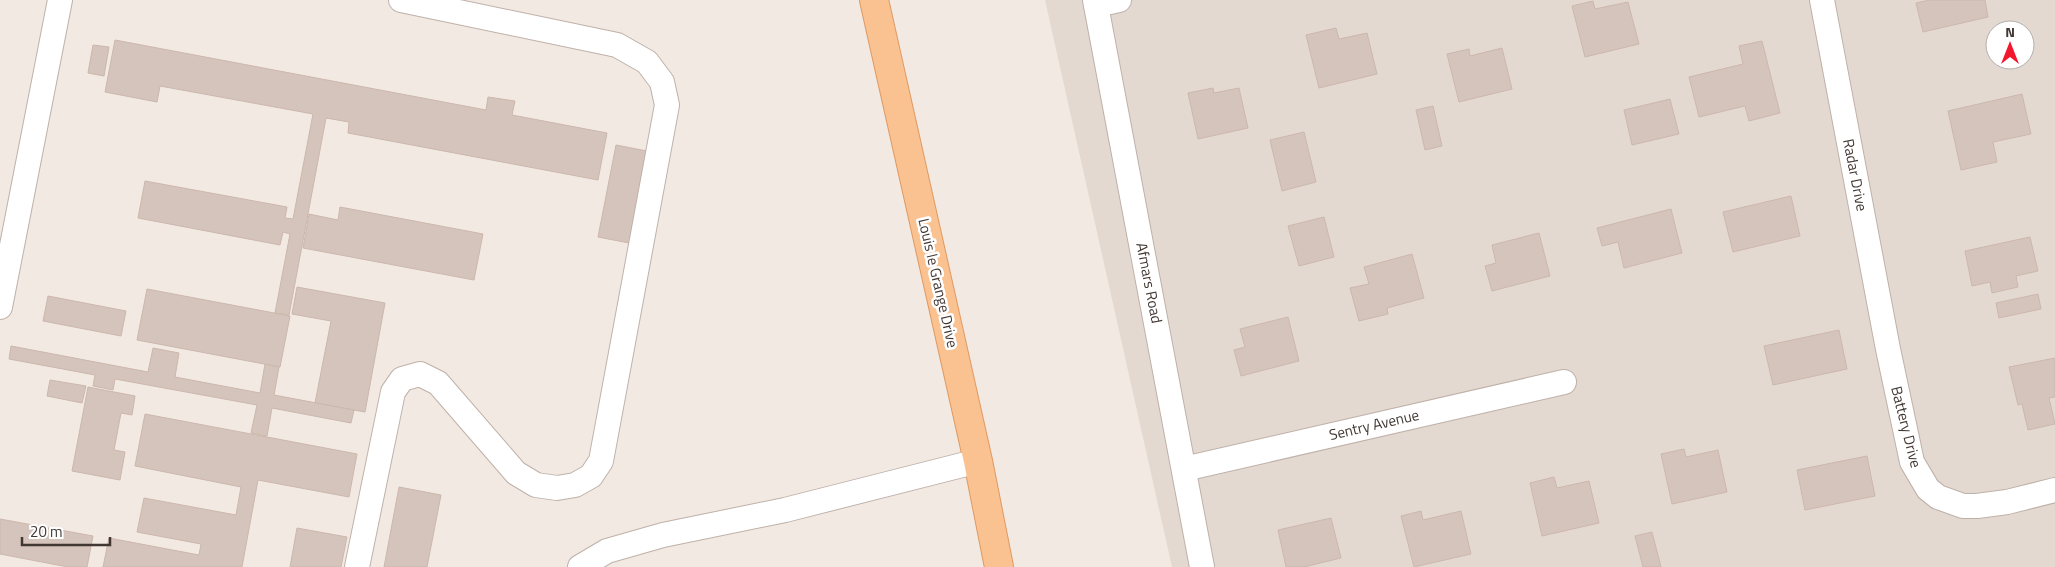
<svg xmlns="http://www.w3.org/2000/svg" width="2055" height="567" viewBox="0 0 2055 567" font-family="'Titillium Web',sans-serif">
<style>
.residential{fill:#e4d9d1;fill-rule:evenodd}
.building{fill:#d5c4bb;stroke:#ccb7ac}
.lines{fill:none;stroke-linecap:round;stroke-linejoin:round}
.minor-casing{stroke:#bfb1a9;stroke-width:26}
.primary-casing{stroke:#df9962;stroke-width:30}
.minor{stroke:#fff;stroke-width:24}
.primary{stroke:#fbc291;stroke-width:28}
.labels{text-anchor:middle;stroke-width:5;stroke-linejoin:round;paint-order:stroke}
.street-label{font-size:15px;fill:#423833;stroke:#fff}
</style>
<rect width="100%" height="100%" fill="#f1e9e2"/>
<path class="residential" d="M 1045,0 L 2055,0 L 2055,567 L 1172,567 ZM 1995,30 L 2025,30 L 2025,60 L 1995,60 Z"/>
<g class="building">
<path d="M 1930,0 L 1985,0 L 1988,17 L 1923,32 L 1916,3 Z"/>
<path d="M 1593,1 L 1595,9 L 1628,2 L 1639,44 L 1585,57 L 1572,6 Z"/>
<path d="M 1336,28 L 1339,39 L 1367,33 L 1377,74 L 1319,88 L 1306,35 Z"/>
<path d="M 115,40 L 486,110 L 488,97 L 515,101 L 512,115 L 607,133 L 598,180 L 348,133 L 349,122 L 326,118 L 289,315 L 275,313 L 290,234 L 283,232 L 280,245 L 138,218 L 145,181 L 287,207 L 285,218 L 293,219 L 313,114 L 160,86 L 157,102 L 105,92 Z"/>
<path d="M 1762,41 L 1780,113 L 1749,121 L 1745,106 L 1699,117 L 1689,77 L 1743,64 L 1739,46 Z"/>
<path d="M 93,45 L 109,47 L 104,76 L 88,73 Z"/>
<path d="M 1502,48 L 1512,89 L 1459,102 L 1447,54 L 1469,49 L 1470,56 Z"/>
<path d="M 1213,88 L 1214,93 L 1239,88 L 1248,128 L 1198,139 L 1188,93 Z"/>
<path d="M 2022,94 L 2031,134 L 1993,142 L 1997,162 L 1961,170 L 1948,111 Z"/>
<path d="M 1670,99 L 1679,134 L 1632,145 L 1624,110 Z"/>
<path d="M 1433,106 L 1442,146 L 1425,150 L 1416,110 Z"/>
<path d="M 1304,132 L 1316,182 L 1282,191 L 1270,140 Z"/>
<path d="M 616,145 L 647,151 L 629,243 L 598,237 Z"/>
<path d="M 1791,196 L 1800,236 L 1733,252 L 1723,212 Z"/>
<path d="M 340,207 L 483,234 L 474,280 L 303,248 L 309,214 L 338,220 Z"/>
<path d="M 1671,209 L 1682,253 L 1624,268 L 1618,242 L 1602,246 L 1597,228 Z"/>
<path d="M 1324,217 L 1334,257 L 1299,266 L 1288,226 Z"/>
<path d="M 1539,233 L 1550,276 L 1492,291 L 1485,266 L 1496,263 L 1492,245 Z"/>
<path d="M 2030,237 L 2038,271 L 2016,276 L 2018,287 L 1992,293 L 1990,282 L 1972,286 L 1965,251 Z"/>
<path d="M 1412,254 L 1424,298 L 1387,308 L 1388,314 L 1359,321 L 1350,288 L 1369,284 L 1364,267 Z"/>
<path d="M 297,287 L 385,303 L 365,412 L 315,403 L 331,321 L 292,314 Z"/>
<path d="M 147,289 L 290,316 L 280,367 L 137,340 Z"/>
<path d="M 2038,294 L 2041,309 L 1999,318 L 1996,303 Z"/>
<path d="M 48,296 L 126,311 L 121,336 L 43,321 Z"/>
<path d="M 1288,317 L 1299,361 L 1241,376 L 1234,350 L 1245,347 L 1240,329 Z"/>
<path d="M 1839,330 L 1847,369 L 1773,385 L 1764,346 Z"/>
<path d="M 11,346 L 148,372 L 153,348 L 179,353 L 175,377 L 260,393 L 265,364 L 279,367 L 274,395 L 354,410 L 351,423 L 272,408 L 267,436 L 251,433 L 257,405 L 115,379 L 113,390 L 93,386 L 95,375 L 9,359 Z"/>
<path d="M 2055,358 L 2055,397 L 2049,398 L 2055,424 L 2028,430 L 2022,404 L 2018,405 L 2009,367 Z"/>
<path d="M 50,380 L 86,386 L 82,403 L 47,396 Z"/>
<path d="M 88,387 L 135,396 L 132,415 L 121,413 L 114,450 L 125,452 L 120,480 L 72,471 Z"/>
<path d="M 145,414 L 357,454 L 349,497 L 258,480 L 242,567 L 103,567 L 109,538 L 199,555 L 201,544 L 137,532 L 144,498 L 236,515 L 241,487 L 135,466 Z"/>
<path d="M 1684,449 L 1686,457 L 1718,450 L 1727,492 L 1672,504 L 1661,454 Z"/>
<path d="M 1867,456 L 1875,496 L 1805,510 L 1797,470 Z"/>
<path d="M 1554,477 L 1557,488 L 1589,481 L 1599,523 L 1542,536 L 1530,483 Z"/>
<path d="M 399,487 L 441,495 L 427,567 L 384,567 Z"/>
<path d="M 1421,511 L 1423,520 L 1461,511 L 1471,554 L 1414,567 L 1401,516 Z"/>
<path d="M 1331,518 L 1341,558 L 1304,567 L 1286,567 L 1278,530 Z"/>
<path d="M 0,519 L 93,536 L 87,567 L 68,567 L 0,554 Z"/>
<path d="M 297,528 L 347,537 L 341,567 L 290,567 Z"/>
<path d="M 1652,532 L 1661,567 L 1643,567 L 1635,536 Z"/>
</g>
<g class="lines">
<g class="minor-casing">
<g id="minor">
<path d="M 1095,0 L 1202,567"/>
<path d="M 1822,0 L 1888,349 L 1912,462 L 1928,489 L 1938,497 L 1963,506 L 1977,506 L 2007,502 L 2055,490"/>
<path d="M 1096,5 L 1119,0"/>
<path d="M 0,307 L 60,0"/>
<path d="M 1184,469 L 1564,382"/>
<path d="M 357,567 L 393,392 L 402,379 L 420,374 L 438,383 L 516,473 L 536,485 L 557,488 L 575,485 L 591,476 L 601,461 L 667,105 L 662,82 L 647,62 L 617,45 L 401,0"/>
<path d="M 580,567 L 607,551 L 663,535 L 785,510 L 978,461"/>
</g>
</g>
<g class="primary-casing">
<path id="primary" d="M 874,0 L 978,461 L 999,567"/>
</g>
<use href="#minor" class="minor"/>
<use href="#primary" class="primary"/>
</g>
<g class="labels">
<g class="street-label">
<text transform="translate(1855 175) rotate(79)" y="5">Radar Drive</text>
<text transform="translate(938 283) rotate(77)" y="5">Louis le Grange Drive</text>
<text transform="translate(1149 283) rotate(79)" y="5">Afmars Road</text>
<text transform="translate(1374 425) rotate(-13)" y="5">Sentry Avenue</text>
<text transform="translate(1906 427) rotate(76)" y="5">Battery Drive</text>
</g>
</g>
<g transform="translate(2010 45)"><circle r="24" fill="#ffffff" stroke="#b3afad"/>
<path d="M0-4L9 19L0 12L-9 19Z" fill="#f3172e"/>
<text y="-8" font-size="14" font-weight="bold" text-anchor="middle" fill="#423833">N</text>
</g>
<path d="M22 537v8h88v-8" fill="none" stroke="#423833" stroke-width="2.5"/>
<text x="30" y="537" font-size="15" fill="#423833" stroke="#ffffff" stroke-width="4" paint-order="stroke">20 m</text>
</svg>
